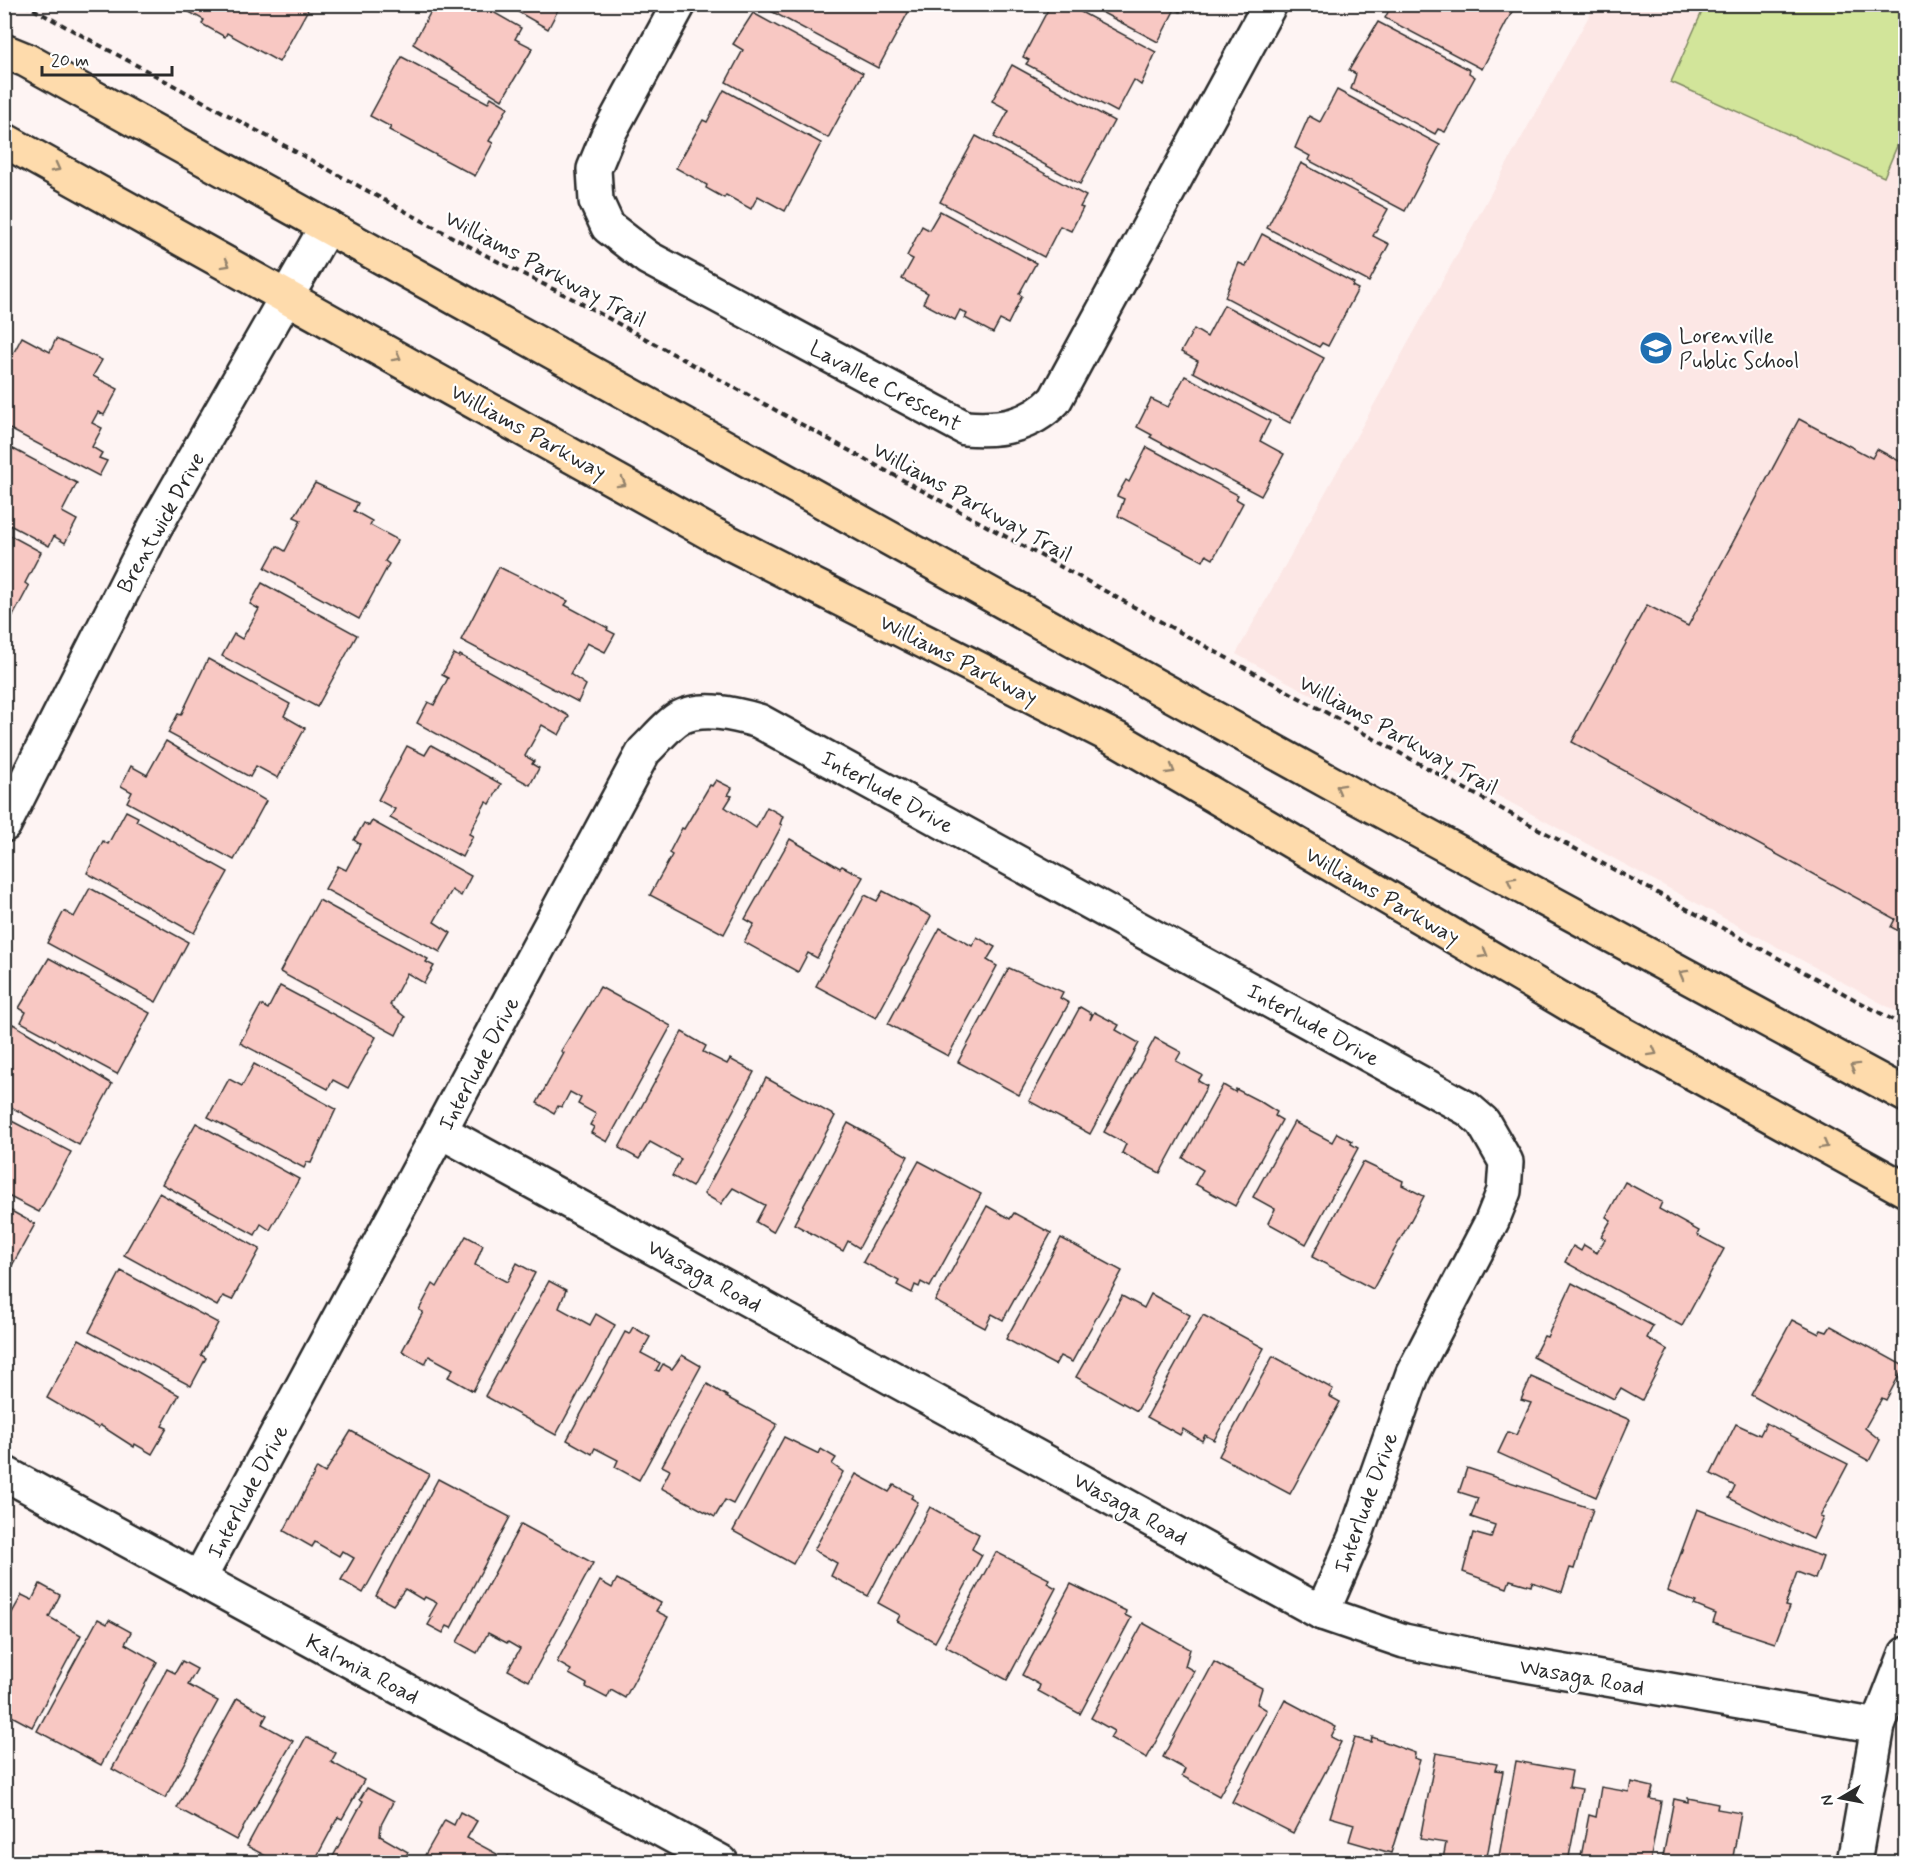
<svg xmlns="http://www.w3.org/2000/svg" width="1910" height="1867" viewBox="0 0 1910 1867" font-family="Mynerve,sans-serif">
<style>
.built{fill:#fce7e5}
.green{fill:#d2e59a;stroke:#7e8862;stroke-width:1.5}
.building{fill:#f8c8c3;stroke:#2b2b2b;stroke-width:1.5}
.lines{fill:none;stroke-linecap:round;stroke-linejoin:round}
.minor-casing{stroke:#2b2b2b;stroke-width:38}
.major-casing{stroke:#2b2b2b;stroke-width:38}
.path{stroke:#2b2b2b;stroke-width:4;stroke-dasharray:6 4.5;stroke-linecap:butt}
.minor{stroke:#fff;stroke-width:33}
.major{stroke:#fedbac;stroke-width:33}
.oneway{stroke:#94836c}
.labels{text-anchor:middle;stroke-width:4.5;stroke-linejoin:round;paint-order:stroke}
.street-label{font-size:22px;fill:#2b2b2b;stroke:#fff}
.poi-label{font-size:22px;fill:#2b2b2b;stroke:#fff;text-anchor:start}
</style>
<rect width="100%" height="100%" fill="#fef4f3"/>
<filter id="ink" filterUnits="userSpaceOnUse"><feTurbulence type="fractalNoise" baseFrequency=".0167" numOctaves="2"/><feDisplacementMap in="SourceGraphic" scale="12" xChannelSelector="R" yChannelSelector="G"/><feConvolveMatrix kernelMatrix="1 2 1 2 8 2 1 2 1" color-interpolation-filters="sRGB"/></filter>
<g filter="url(#ink)">
<path class="built" d="M 1595,5 L 1905,5 L 1905,1016 L 1236,654 Z"/>
<path class="green" d="M 1705,5 L 1905,5 L 1905,127 L 1884,177 L 1671,82 Z"/>
<g class="building">
<path d="M 311,4 L 279,62 L 227,33 L 225,37 L 202,24 L 204,20 L 180,7 L 182,4 Z"/>
<path d="M 435,4 L 479,4 L 521,28 L 515,39 L 533,48 L 502,100 L 413,44 Z"/>
<path d="M 504,4 L 561,4 L 548,29 Z"/>
<path d="M 770,4 L 902,4 L 910,9 L 878,68 L 767,9 Z"/>
<path d="M 1051,4 L 1066,4 L 1156,52 L 1141,85 L 1134,80 L 1117,112 L 1026,64 L 1029,60 L 1023,57 Z"/>
<path d="M 1086,4 L 1184,4 L 1180,12 L 1175,9 L 1158,42 Z"/>
<path d="M 1388,4 L 1516,4 L 1482,69 L 1385,18 L 1391,6 Z"/>
<path d="M 753,13 L 863,73 L 828,138 L 726,82 L 743,50 L 733,44 Z"/>
<path d="M 1378,22 L 1470,70 L 1469,73 L 1475,77 L 1445,132 L 1438,129 L 1435,134 L 1351,89 L 1356,74 L 1349,70 Z"/>
<path d="M 402,57 L 488,103 L 491,97 L 508,107 L 489,141 L 493,143 L 475,176 L 389,130 L 391,127 L 370,116 Z"/>
<path d="M 1012,65 L 1114,121 L 1080,184 L 994,137 L 1009,110 L 992,101 Z"/>
<path d="M 724,90 L 821,143 L 785,211 L 758,196 L 751,209 L 726,195 L 724,198 L 706,188 L 707,185 L 676,168 L 703,120 L 707,122 Z"/>
<path d="M 1337,90 L 1440,145 L 1405,211 L 1308,160 L 1310,156 L 1295,148 L 1309,116 L 1320,122 Z"/>
<path d="M 976,136 L 1086,196 L 1080,207 L 1083,208 L 1071,231 L 1060,226 L 1044,257 L 940,202 Z"/>
<path d="M 1301,163 L 1388,209 L 1373,236 L 1389,244 L 1369,282 L 1267,228 Z"/>
<path d="M 940,211 L 1036,263 L 1019,294 L 1022,296 L 1008,324 L 1000,320 L 993,333 L 965,318 L 967,314 L 960,310 L 955,320 L 923,303 L 928,293 L 902,279 L 913,259 L 907,256 L 922,226 L 929,230 Z"/>
<path d="M 1262,234 L 1354,283 L 1352,286 L 1358,289 L 1328,346 L 1322,343 L 1319,347 L 1225,297 L 1239,263 L 1246,266 Z"/>
<path d="M 1224,305 L 1324,358 L 1290,423 L 1193,372 L 1198,361 L 1181,352 L 1194,329 L 1207,337 Z"/>
<path d="M 22,337 L 50,352 L 56,339 L 102,360 L 93,376 L 118,389 L 104,415 L 98,412 L 92,423 L 102,428 L 92,447 L 102,453 L 99,458 L 107,461 L 99,476 L 4,426 L 4,371 Z"/>
<path d="M 1185,376 L 1270,421 L 1260,441 L 1284,454 L 1261,496 L 1150,437 L 1152,435 L 1137,427 L 1151,399 L 1168,407 Z"/>
<path d="M 1799,419 L 1872,458 L 1877,449 L 1903,463 L 1898,472 L 1906,476 L 1906,935 L 1891,927 L 1895,919 L 1572,742 L 1647,605 L 1688,626 Z"/>
<path d="M 4,444 L 77,483 L 62,512 L 77,520 L 65,543 L 54,536 L 49,546 L 4,522 Z"/>
<path d="M 1147,447 L 1238,495 L 1236,499 L 1243,503 L 1213,559 L 1206,555 L 1203,561 L 1118,516 L 1124,499 L 1117,496 L 1126,480 L 1129,482 Z"/>
<path d="M 315,483 L 358,503 L 354,511 L 372,521 L 370,525 L 398,540 L 385,561 L 389,564 L 359,619 L 265,568 L 277,546 L 285,551 L 301,520 L 294,517 Z"/>
<path d="M 4,532 L 41,552 L 25,583 L 29,586 L 12,618 L 4,613 Z"/>
<path d="M 499,567 L 568,601 L 565,605 L 608,628 L 607,630 L 615,634 L 605,652 L 587,643 L 570,674 L 586,685 L 578,702 L 461,640 Z"/>
<path d="M 262,583 L 357,635 L 317,707 L 222,656 L 234,634 L 242,639 L 259,609 L 250,604 Z"/>
<path d="M 454,654 L 459,657 L 460,655 L 569,716 L 559,735 L 542,725 L 525,756 L 534,761 L 532,764 L 539,768 L 530,785 L 417,723 L 428,702 L 434,705 L 448,678 L 442,675 Z"/>
<path d="M 208,659 L 290,704 L 284,716 L 305,728 L 278,778 L 256,766 L 250,777 L 168,733 L 178,714 L 181,715 Z"/>
<path d="M 166,741 L 266,801 L 234,860 L 127,802 L 132,792 L 121,786 L 131,766 L 147,775 Z"/>
<path d="M 431,745 L 501,784 L 490,804 L 486,802 L 469,834 L 473,836 L 462,857 L 390,818 L 395,809 L 378,800 L 407,746 L 425,755 Z"/>
<path d="M 716,780 L 732,788 L 728,795 L 732,796 L 725,807 L 756,828 L 767,807 L 783,816 L 780,824 L 782,825 L 724,934 L 650,895 L 672,855 L 669,853 L 682,828 L 684,829 L 710,785 L 712,786 Z"/>
<path d="M 126,811 L 138,817 L 136,821 L 228,872 L 194,933 L 87,873 L 103,841 L 108,844 Z"/>
<path d="M 372,821 L 471,876 L 461,896 L 452,890 L 434,922 L 451,933 L 440,952 L 325,889 L 338,866 L 346,870 L 360,844 L 354,840 L 364,823 L 369,826 Z"/>
<path d="M 790,839 L 840,868 L 842,866 L 863,877 L 817,958 L 808,953 L 798,972 L 744,942 L 754,924 L 745,919 Z"/>
<path d="M 90,888 L 188,942 L 156,1002 L 47,943 L 64,911 L 74,917 Z"/>
<path d="M 883,891 L 931,916 L 876,1018 L 816,986 L 865,895 L 877,901 Z"/>
<path d="M 319,900 L 428,959 L 426,962 L 434,966 L 424,983 L 407,973 L 390,1005 L 405,1017 L 396,1035 L 280,972 Z"/>
<path d="M 940,928 L 972,946 L 977,937 L 995,947 L 987,960 L 997,966 L 948,1056 L 888,1024 Z"/>
<path d="M 49,958 L 150,1013 L 117,1074 L 21,1022 L 26,1012 L 19,1008 Z"/>
<path d="M 1009,968 L 1063,992 L 1060,998 L 1069,1003 L 1019,1095 L 958,1062 Z"/>
<path d="M 280,986 L 376,1037 L 348,1088 L 333,1080 L 328,1089 L 240,1043 L 261,1005 L 268,1009 Z"/>
<path d="M 600,987 L 671,1026 L 607,1142 L 591,1133 L 594,1127 L 590,1125 L 596,1114 L 578,1104 L 581,1098 L 570,1092 L 562,1107 L 558,1106 L 554,1113 L 537,1103 L 564,1053 L 561,1051 Z"/>
<path d="M 1080,1007 L 1092,1014 L 1090,1020 L 1094,1012 L 1119,1025 L 1116,1030 L 1139,1043 L 1090,1134 L 1029,1101 Z"/>
<path d="M 13,1024 L 112,1084 L 79,1145 L 4,1103 L 4,1041 Z"/>
<path d="M 682,1032 L 706,1046 L 703,1052 L 727,1064 L 730,1059 L 754,1072 L 692,1187 L 672,1176 L 681,1159 L 650,1142 L 639,1159 L 619,1148 Z"/>
<path d="M 1155,1038 L 1181,1052 L 1176,1061 L 1202,1075 L 1198,1081 L 1207,1086 L 1160,1173 L 1122,1153 L 1126,1144 L 1104,1132 Z"/>
<path d="M 254,1064 L 336,1109 L 311,1163 L 307,1162 L 304,1168 L 208,1117 L 229,1079 L 242,1086 Z"/>
<path d="M 766,1078 L 835,1116 L 773,1232 L 756,1222 L 765,1205 L 733,1188 L 721,1204 L 704,1194 Z"/>
<path d="M 1223,1085 L 1235,1092 L 1236,1089 L 1261,1102 L 1277,1112 L 1275,1116 L 1282,1120 L 1235,1206 L 1195,1184 L 1203,1170 L 1183,1158 Z"/>
<path d="M 4,1117 L 71,1152 L 39,1212 L 4,1194 Z"/>
<path d="M 1294,1122 L 1332,1142 L 1337,1133 L 1352,1141 L 1351,1144 L 1358,1148 L 1306,1244 L 1268,1223 L 1275,1209 L 1253,1197 Z"/>
<path d="M 196,1123 L 299,1179 L 270,1230 L 261,1224 L 255,1235 L 162,1184 Z"/>
<path d="M 848,1123 L 908,1156 L 859,1248 L 848,1241 L 843,1251 L 794,1224 Z"/>
<path d="M 919,1161 L 981,1194 L 930,1287 L 921,1282 L 919,1287 L 915,1285 L 912,1293 L 897,1285 L 899,1281 L 863,1262 Z"/>
<path d="M 1363,1162 L 1403,1181 L 1402,1185 L 1424,1196 L 1373,1289 L 1312,1257 Z"/>
<path d="M 1625,1182 L 1662,1202 L 1659,1209 L 1699,1231 L 1697,1235 L 1724,1249 L 1682,1326 L 1565,1262 L 1573,1246 L 1581,1251 L 1584,1245 L 1597,1253 L 1605,1239 L 1601,1237 L 1611,1220 L 1606,1217 Z"/>
<path d="M 159,1193 L 260,1249 L 232,1300 L 223,1296 L 217,1306 L 124,1255 Z"/>
<path d="M 987,1206 L 1010,1219 L 1014,1213 L 1051,1233 L 1003,1320 L 992,1314 L 985,1328 L 935,1301 Z"/>
<path d="M 4,1207 L 35,1224 L 4,1280 Z"/>
<path d="M 466,1236 L 483,1245 L 475,1265 L 507,1282 L 517,1263 L 535,1273 L 473,1391 L 448,1377 L 453,1369 L 429,1356 L 425,1364 L 402,1351 L 423,1312 L 419,1310 L 433,1284 L 437,1287 Z"/>
<path d="M 1061,1238 L 1122,1271 L 1072,1362 L 1060,1356 L 1055,1365 L 1006,1339 Z"/>
<path d="M 121,1271 L 218,1323 L 201,1355 L 206,1358 L 191,1386 L 89,1332 Z"/>
<path d="M 549,1281 L 566,1290 L 559,1308 L 590,1325 L 596,1314 L 615,1325 L 556,1435 L 485,1396 Z"/>
<path d="M 1572,1283 L 1653,1326 L 1647,1338 L 1668,1350 L 1642,1400 L 1621,1388 L 1614,1399 L 1533,1357 L 1544,1336 L 1547,1337 Z"/>
<path d="M 1151,1294 L 1190,1315 L 1137,1411 L 1076,1377 L 1122,1296 L 1144,1308 Z"/>
<path d="M 1203,1315 L 1264,1348 L 1214,1440 L 1205,1435 L 1202,1441 L 1183,1429 L 1180,1435 L 1147,1417 Z"/>
<path d="M 1792,1320 L 1819,1334 L 1821,1330 L 1827,1332 L 1831,1326 L 1904,1366 L 1886,1400 L 1882,1398 L 1865,1428 L 1880,1440 L 1869,1461 L 1751,1395 Z"/>
<path d="M 633,1327 L 650,1337 L 641,1353 L 660,1363 L 656,1370 L 659,1371 L 663,1364 L 672,1369 L 682,1355 L 701,1366 L 639,1480 L 615,1467 L 618,1460 L 595,1448 L 592,1454 L 567,1440 L 625,1332 L 629,1334 Z"/>
<path d="M 79,1339 L 179,1395 L 162,1426 L 167,1428 L 152,1454 L 135,1444 L 134,1447 L 100,1425 L 98,1428 L 47,1398 Z"/>
<path d="M 1273,1356 L 1333,1389 L 1329,1396 L 1340,1402 L 1290,1494 L 1219,1456 Z"/>
<path d="M 1531,1377 L 1630,1420 L 1596,1497 L 1498,1453 L 1508,1432 L 1516,1435 L 1531,1403 L 1521,1400 Z"/>
<path d="M 707,1384 L 727,1396 L 726,1397 L 777,1424 L 733,1504 L 725,1500 L 715,1517 L 661,1488 L 670,1470 L 662,1466 Z"/>
<path d="M 1766,1423 L 1848,1464 L 1820,1517 L 1823,1518 L 1813,1539 L 1729,1498 L 1735,1486 L 1711,1474 L 1736,1424 L 1760,1435 Z"/>
<path d="M 351,1431 L 429,1474 L 363,1593 L 341,1580 L 354,1558 L 342,1551 L 339,1556 L 315,1542 L 312,1547 L 284,1531 L 317,1468 L 325,1473 Z"/>
<path d="M 784,1437 L 819,1454 L 821,1449 L 836,1458 L 832,1464 L 843,1472 L 793,1564 L 733,1531 Z"/>
<path d="M 1467,1468 L 1593,1509 L 1574,1569 L 1570,1568 L 1562,1592 L 1532,1582 L 1531,1586 L 1510,1580 L 1507,1588 L 1463,1572 L 1473,1533 L 1491,1538 L 1495,1525 L 1471,1517 L 1478,1498 L 1459,1492 Z"/>
<path d="M 856,1474 L 889,1492 L 894,1485 L 913,1495 L 911,1498 L 918,1502 L 868,1596 L 831,1576 L 837,1563 L 814,1550 Z"/>
<path d="M 438,1479 L 510,1517 L 451,1628 L 447,1626 L 443,1633 L 428,1625 L 432,1618 L 429,1617 L 437,1603 L 425,1597 L 423,1600 L 405,1589 L 393,1605 L 376,1596 Z"/>
<path d="M 930,1507 L 979,1534 L 972,1549 L 982,1555 L 935,1642 L 897,1621 L 900,1615 L 878,1603 Z"/>
<path d="M 1697,1509 L 1823,1557 L 1815,1579 L 1797,1572 L 1785,1606 L 1789,1607 L 1775,1643 L 1713,1623 L 1716,1614 L 1694,1605 L 1696,1602 L 1667,1591 Z"/>
<path d="M 521,1524 L 593,1563 L 529,1681 L 508,1670 L 520,1649 L 508,1642 L 507,1643 L 488,1633 L 477,1653 L 457,1642 Z"/>
<path d="M 996,1552 L 1049,1579 L 1047,1583 L 1056,1588 L 1007,1680 L 945,1646 Z"/>
<path d="M 617,1579 L 661,1603 L 656,1611 L 668,1617 L 625,1698 L 611,1690 L 607,1698 L 586,1687 L 587,1684 L 569,1674 L 571,1670 L 557,1662 L 600,1581 L 612,1588 Z"/>
<path d="M 40,1584 L 60,1595 L 49,1617 L 81,1635 L 32,1727 L 4,1712 L 4,1627 L 22,1595 L 32,1600 Z"/>
<path d="M 1071,1584 L 1126,1611 L 1125,1615 L 1131,1618 L 1080,1714 L 1038,1691 L 1040,1685 L 1022,1675 Z"/>
<path d="M 98,1619 L 107,1624 L 109,1620 L 131,1632 L 125,1644 L 157,1662 L 101,1765 L 37,1731 Z"/>
<path d="M 1143,1623 L 1190,1649 L 1185,1666 L 1194,1671 L 1147,1758 L 1110,1738 L 1114,1731 L 1091,1718 Z"/>
<path d="M 182,1661 L 197,1669 L 188,1685 L 218,1701 L 165,1798 L 112,1769 L 167,1669 L 175,1673 Z"/>
<path d="M 1214,1662 L 1262,1688 L 1257,1704 L 1267,1710 L 1219,1796 L 1182,1776 L 1185,1769 L 1163,1757 Z"/>
<path d="M 237,1698 L 267,1715 L 262,1724 L 293,1741 L 236,1840 L 177,1808 Z"/>
<path d="M 1285,1700 L 1336,1727 L 1331,1737 L 1341,1742 L 1293,1833 L 1232,1802 Z"/>
<path d="M 306,1737 L 336,1753 L 331,1762 L 364,1780 L 342,1819 L 338,1817 L 314,1862 L 277,1862 L 247,1846 Z"/>
<path d="M 1372,1737 L 1415,1753 L 1414,1758 L 1420,1760 L 1391,1853 L 1349,1841 L 1354,1824 L 1330,1817 L 1355,1738 L 1371,1742 Z"/>
<path d="M 1436,1753 L 1497,1764 L 1495,1770 L 1503,1771 L 1486,1862 L 1443,1859 L 1446,1843 L 1420,1839 Z"/>
<path d="M 1516,1761 L 1572,1771 L 1569,1787 L 1582,1789 L 1568,1862 L 1498,1862 Z"/>
<path d="M 1631,1782 L 1653,1787 L 1650,1799 L 1661,1801 L 1650,1862 L 1580,1862 L 1589,1815 L 1596,1817 L 1601,1787 L 1629,1792 Z"/>
<path d="M 367,1788 L 393,1802 L 381,1825 L 380,1836 L 408,1852 L 403,1862 L 330,1862 L 363,1801 L 360,1799 Z"/>
<path d="M 1688,1798 L 1718,1804 L 1717,1809 L 1741,1813 L 1732,1862 L 1662,1862 L 1674,1799 L 1688,1802 Z"/>
<path d="M 460,1812 L 477,1821 L 467,1838 L 497,1854 L 493,1862 L 421,1862 L 445,1820 L 454,1825 Z"/>
<path d="M 508,1856 L 520,1862 L 505,1862 Z"/>
</g>
<g class="lines">
<g class="minor-casing">
<g id="minor">
<path d="M 679,4 L 608,135 L 594,169 L 596,201 L 608,227 L 648,258 L 965,428 C 1000,431 1030,426 1055,400 L 1270,4"/>
<path d="M 4,825 L 155,527 L 327,226"/>
<path d="M 442,1132 L 1322,1613 L 1404,1641 L 1480,1657 L 1878,1726"/>
<path d="M 4,1473 L 721,1862"/>
<path d="M 199,1579 L 644,751 C 654,742 667,725 679,718 C 703,706 735,714 759,721 L 1468,1109 L 1483,1122 L 1506,1162 L 1504,1191 L 1492,1221 L 1413,1373 L 1355,1537 L 1322,1613"/>
<path d="M 1854,1862 L 1878,1726 L 1906,1654"/>
</g>
</g>
<g class="major-casing">
<g id="major">
<path d="M 4,51 L 26,60 L 1351,794 L 1906,1095"/>
<path d="M 4,140 L 714,535 L 1121,741 L 1581,1011 L 1906,1190"/>
</g>
</g>
<path class="path" d="M 24,4 L 491,258 L 577,301 L 1520,819 L 1906,1027"/>
<use href="#minor" class="minor"/>
<use href="#major" class="major"/>
</g>
<defs><path id="oneway-chevron" d="M-2-3.5L2.5 0L-2 3.5" fill="none" stroke-width="1.6" stroke-linecap="round" stroke-linejoin="round" transform="scale(1.5)"/></defs>
<g class="oneway">
<use href="#oneway-chevron" transform="translate(56 168) rotate(28)"/>
<use href="#oneway-chevron" transform="translate(226 264) rotate(29)"/>
<use href="#oneway-chevron" transform="translate(397 357) rotate(29)"/>
<use href="#oneway-chevron" transform="translate(622 483) rotate(29)"/>
<use href="#oneway-chevron" transform="translate(1171 770) rotate(30)"/>
<use href="#oneway-chevron" transform="translate(1340 788) rotate(-151)"/>
<use href="#oneway-chevron" transform="translate(1511 881) rotate(-151)"/>
<use href="#oneway-chevron" transform="translate(1484 954) rotate(30)"/>
<use href="#oneway-chevron" transform="translate(1683 974) rotate(-151)"/>
<use href="#oneway-chevron" transform="translate(1653 1052) rotate(29)"/>
<use href="#oneway-chevron" transform="translate(1854 1067) rotate(-151)"/>
<use href="#oneway-chevron" transform="translate(1824 1145) rotate(29)"/>
</g>
</g>
<defs>
<g id="school-disc" transform="scale(1.725)"><circle r="9.5" fill="#1f6fb2" stroke="#fff"/><path d="M0-5L7-2L0 1L-7-2ZM-4 1L0 2.5L4 1V4Q0 6-4 4Z" fill="#fff"/></g>
</defs>
<g fill-rule="evenodd">
<use href="#school-disc" x="1656" y="348"/>
</g>
<g class="labels">
<g class="street-label">
<text transform="translate(546 268) rotate(28)" y="8">Williams Parkway Trail</text>
<text transform="translate(886 385) rotate(28)" y="8">Lavallee Crescent</text>
<text transform="translate(529 431) rotate(29)" y="8">Williams Parkway</text>
<text transform="translate(973 501) rotate(29)" y="8">Williams Parkway Trail</text>
<text transform="translate(160 522) rotate(-61)" y="8">Brentwick Drive</text>
<text transform="translate(959 659) rotate(27)" y="8">Williams Parkway</text>
<text transform="translate(1399 734) rotate(29)" y="8">Williams Parkway Trail</text>
<text transform="translate(888 791) rotate(29)" y="8">Interlude Drive</text>
<text transform="translate(1383 895) rotate(30)" y="8">Williams Parkway</text>
<text transform="translate(1314 1024) rotate(29)" y="8">Interlude Drive</text>
<text transform="translate(478 1063) rotate(-62)" y="8">Interlude Drive</text>
<text transform="translate(705 1275) rotate(29)" y="8">Wasaga Road</text>
<text transform="translate(247 1491) rotate(-62)" y="8">Interlude Drive</text>
<text transform="translate(1365 1502) rotate(-70)" y="8">Interlude Drive</text>
<text transform="translate(1131 1508) rotate(29)" y="8">Wasaga Road</text>
<text transform="translate(363 1668) rotate(28)" y="8">Kalmia Road</text>
<text transform="translate(1582 1676) rotate(10)" y="8">Wasaga Road</text>
</g>
<g class="poi-label">
<text x="1679" y="343">Lorenville<tspan x="1679" dy="25">Public School</tspan></text>
</g>
</g>
<rect width="1910" height="1867" fill="none" stroke="#fff" stroke-width="24"/>
<rect x="12" y="12" width="1886" height="1843" fill="none" stroke="#2b2b2b" stroke-width="2" filter="url(#ink)"/>
<g transform="translate(1841 1798) rotate(260)" stroke="#ffffff" stroke-width="4.5" paint-order="stroke">
<path d="M0-4.5L10 22L0 15L-10 22Z" fill="#2b2b2b"/>
<text y="-9" font-size="16" font-weight="bold" text-anchor="middle" fill="#2b2b2b">N</text>
</g>
<path d="M42 66v9h130v-9" fill="none" stroke="#2b2b2b" stroke-width="3"/>
<text x="51" y="66" font-size="18" fill="#2b2b2b" stroke="#ffffff" stroke-width="4.5" paint-order="stroke">20 m</text>
</svg>
